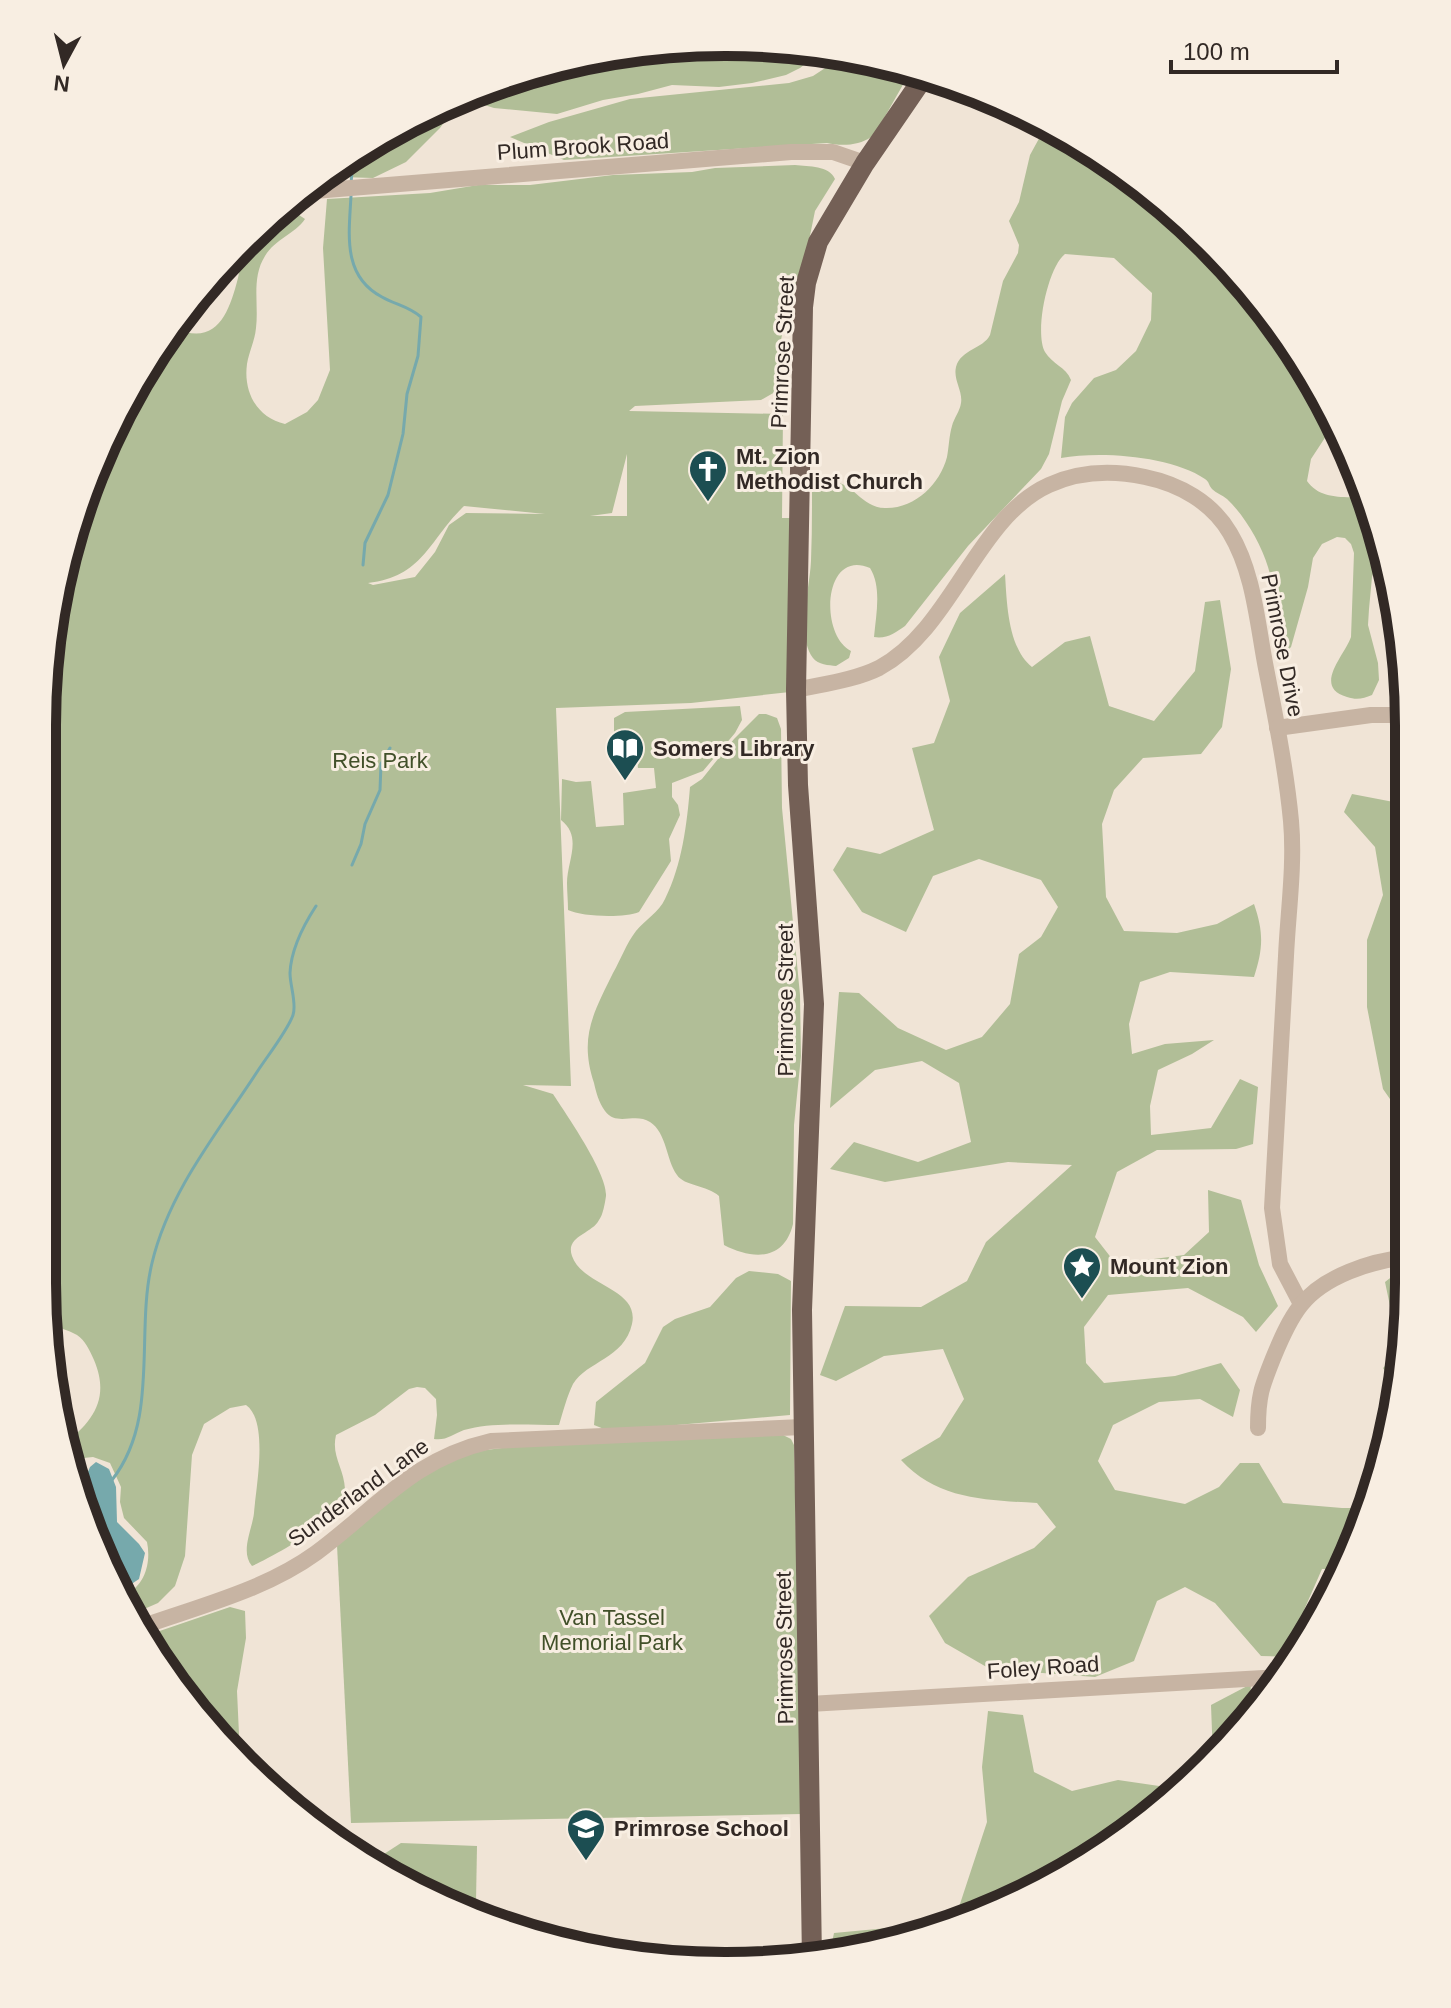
<svg xmlns="http://www.w3.org/2000/svg" width="1451" height="2008" viewBox="0 0 1451 2008" font-family="Arial,sans-serif">
<style>
.green{fill:#b1be97;fill-rule:evenodd}
.water{fill:#76a9ac}
.lines{fill:none;stroke-linecap:round;stroke-linejoin:round}
.stream{stroke:#76a9ac;stroke-width:3}
.minor{stroke:#c7b4a3;stroke-width:16}
.major{stroke:#746056;stroke-width:20}
.labels{text-anchor:middle;stroke-width:6;stroke-linejoin:round;paint-order:stroke}
.street-label{font-size:22px;fill:#322925;stroke:#f8eee2}
.poi-label{font-size:22px;font-weight:bold;fill:#322925;stroke:#f8eee2;text-anchor:start}
.park-label{font-size:22px;fill:#415029;stroke:#f8eee2}
.rim{fill:none;stroke:#322925;stroke-width:10}
</style>
<rect width="100%" height="100%" fill="#f0e4d6"/>
<g class="green">
<path d="M 680,44 L 823,50 L 800,68 L 786,75 L 752,83 L 719,87 L 672,85 L 638,94 L 603,100 L 557,114 L 494,108 L 462,98 L 548,65 Z"/>
<path d="M 845,55 L 912,70 C 902,84 880,129 871,137 C 859,146 840,146 827,143 L 564,160 L 510,137 L 549,122 L 630,99 L 789,83 L 813,76 Z"/>
<path d="M 449,103 L 454,108 L 440,128 L 406,162 L 373,178 L 341,177 L 314,180 L 423,113 Z"/>
<path d="M 1047,124 L 1067,133 L 1176,211 L 1267,309 L 1334,424 L 1311,459 L 1307,481 C 1320,500 1345,497 1366,497 L 1380,551 L 1372,577 L 1369,609 L 1368,625 L 1378,663 L 1379,680 L 1372,695 C 1363,699 1356,700 1347,697 C 1312,687 1345,655 1351,637 L 1354,553 L 1351,544 L 1345,538 L 1337,537 L 1322,544 L 1313,558 L 1308,587 L 1291,647 L 1280,658 C 1277,629 1277,596 1268,567 C 1261,544 1245,516 1227,499 C 1222,495 1216,493 1212,489 C 1208,484 1210,483 1205,479 C 1171,456 1101,451 1061,458 L 1065,417 L 1072,403 L 1094,378 L 1116,370 L 1136,351 L 1151,320 L 1152,293 L 1114,258 L 1065,254 C 1048,267 1034,332 1045,352 C 1052,364 1066,367 1071,380 L 1062,401 L 1049,454 L 1041,469 L 968,546 L 905,626 C 895,633 887,639 874,637 C 876,615 882,587 870,568 C 823,548 819,635 851,651 L 849,658 L 836,666 C 829,665 818,665 813,658 C 796,636 810,587 811,561 C 812,538 812,515 812,492 L 814,485 C 852,470 855,507 885,508 C 915,509 940,484 947,457 C 949,447 949,436 952,426 C 954,418 960,411 961,403 C 963,391 953,380 956,367 C 961,349 983,349 990,335 L 1003,281 L 1018,253 L 1019,245 L 1009,221 L 1019,202 L 1030,155 Z"/>
<path d="M 795,165 C 809,167 829,165 835,179 L 815,211 L 803,270 L 786,315 L 781,340 L 782,378 L 775,392 L 761,400 L 635,406 L 629,411 L 783,414 L 782,518 L 790,518 L 790,692 L 691,703 L 556,708 L 571,1086 L 523,1085 L 553,1094 C 566,1114 608,1174 606,1196 C 605,1203 603,1215 599,1220 C 592,1234 565,1236 572,1256 C 582,1286 640,1288 632,1324 C 624,1359 587,1361 573,1384 C 567,1396 563,1412 559,1425 C 528,1425 493,1422 464,1430 C 453,1434 446,1441 434,1439 L 437,1415 L 436,1399 L 425,1388 L 417,1387 L 409,1389 L 375,1415 L 336,1435 C 331,1456 344,1468 345,1489 C 345,1495 343,1502 341,1507 C 333,1523 270,1558 252,1566 C 240,1552 252,1530 254,1513 C 256,1487 269,1421 246,1405 L 230,1408 L 204,1424 L 192,1455 L 185,1556 L 175,1586 L 158,1603 L 135,1613 L 126,1594 C 146,1585 151,1561 147,1542 L 124,1518 L 120,1502 L 121,1487 L 110,1463 L 93,1457 L 65,1460 L 63,1445 C 94,1421 110,1398 94,1360 C 90,1351 85,1340 77,1335 C 68,1330 57,1327 47,1324 L 42,1282 L 42,725 L 65,549 L 157,346 L 174,328 C 217,347 229,313 238,278 C 240,270 240,260 244,253 C 252,239 271,225 282,212 L 299,215 L 305,219 C 295,234 275,239 265,256 C 251,278 259,304 256,328 C 255,340 249,352 247,364 C 243,393 258,418 285,424 L 307,412 L 318,400 L 330,370 L 323,248 L 327,199 L 430,193 L 478,185 L 530,185 L 613,175 L 692,172 L 715,168 ZM 627,454 L 627,516 L 590,516 L 612,513 ZM 464,506 L 545,514 L 466,513 L 449,525 L 435,552 L 415,577 L 373,585 L 368,583 C 424,576 428,541 464,506 Z"/>
<path d="M 1005,574 C 1007,604 1008,648 1032,667 L 1065,642 L 1090,636 L 1109,706 L 1154,721 L 1195,671 L 1205,602 L 1220,600 L 1231,669 L 1222,727 L 1201,754 L 1143,758 L 1114,790 L 1102,824 L 1106,897 L 1124,931 L 1177,933 L 1217,924 L 1254,904 C 1264,933 1263,949 1254,977 L 1170,972 L 1140,982 L 1129,1024 L 1132,1054 L 1165,1044 L 1214,1040 L 1192,1054 L 1158,1070 L 1150,1106 L 1151,1135 L 1211,1128 L 1240,1079 L 1258,1087 L 1253,1144 L 1236,1149 L 1157,1150 L 1117,1172 L 1095,1237 L 1116,1264 L 1184,1255 L 1209,1232 L 1208,1190 L 1241,1200 L 1259,1265 L 1278,1306 L 1256,1332 L 1243,1317 L 1188,1288 L 1108,1295 L 1084,1327 L 1086,1363 L 1104,1383 L 1175,1376 L 1221,1363 L 1240,1390 L 1233,1417 L 1200,1399 L 1159,1402 L 1113,1425 L 1098,1461 L 1115,1490 L 1185,1504 L 1219,1487 L 1240,1463 L 1259,1463 L 1283,1503 L 1342,1508 L 1370,1508 L 1343,1569 L 1322,1569 L 1304,1610 L 1300,1649 L 1294,1657 L 1261,1656 L 1215,1603 L 1185,1587 L 1157,1601 L 1134,1661 L 1095,1677 L 990,1669 L 945,1643 L 929,1616 L 968,1577 L 1034,1548 L 1056,1527 L 1037,1503 C 986,1500 938,1500 901,1460 L 940,1437 L 964,1399 L 943,1349 L 884,1356 L 836,1381 L 820,1375 L 845,1306 L 921,1307 L 967,1281 L 986,1242 L 1072,1165 L 1008,1162 L 885,1182 L 830,1169 L 854,1142 L 918,1162 L 971,1142 L 959,1083 L 922,1061 L 875,1070 L 830,1108 L 839,992 L 859,993 L 898,1028 L 946,1050 L 982,1037 L 1010,1004 L 1019,954 L 1041,937 L 1058,907 L 1041,880 L 979,859 L 933,876 L 906,932 L 862,912 L 833,870 L 847,847 L 880,854 L 934,830 L 912,748 L 934,743 L 950,701 L 939,657 L 960,613 Z"/>
<path d="M 740,706 L 742,720 L 735,733 L 703,771 L 672,783 L 672,797 L 678,805 L 680,815 L 669,839 L 671,861 L 639,912 C 625,918 582,917 568,910 C 568,901 567,891 567,883 C 567,861 583,837 561,820 L 562,779 L 576,782 L 591,781 L 596,827 L 624,825 L 623,793 L 656,788 L 654,768 L 638,768 L 635,745 L 614,745 L 614,718 L 625,712 Z"/>
<path d="M 759,714 L 766,714 L 777,718 L 781,729 L 782,808 L 800,995 L 801,1056 L 794,1125 L 793,1224 C 784,1261 753,1260 724,1245 L 719,1196 C 707,1185 684,1186 677,1175 C 666,1160 667,1133 650,1122 C 635,1112 617,1127 605,1111 C 599,1103 596,1092 594,1083 C 579,1037 593,1014 613,973 C 621,959 626,944 636,931 C 645,920 659,912 665,899 C 682,865 687,824 690,787 L 702,779 L 734,739 Z"/>
<path d="M 1352,794 L 1404,804 L 1406,1122 L 1383,1089 L 1367,1007 L 1367,940 L 1383,895 L 1375,847 L 1344,812 Z"/>
<path d="M 749,1271 L 778,1274 L 791,1281 L 790,1415 L 609,1431 L 594,1425 L 596,1402 L 645,1363 L 663,1327 L 675,1319 L 710,1307 L 736,1278 Z"/>
<path d="M 1394,1275 L 1407,1276 L 1407,1328 L 1396,1388 L 1383,1368 L 1393,1358 L 1394,1325 L 1385,1282 Z"/>
<path d="M 783,1435 L 791,1439 L 794,1445 L 802,1814 L 351,1823 L 337,1545 L 428,1470 L 470,1452 L 511,1447 Z"/>
<path d="M 230,1607 L 245,1611 L 246,1638 L 237,1691 L 240,1756 L 157,1662 L 145,1636 Z"/>
<path d="M 1251,1684 L 1249,1720 L 1240,1733 L 1213,1758 L 1211,1705 Z"/>
<path d="M 988,1711 L 1023,1715 L 1034,1772 L 1072,1791 L 1118,1780 L 1166,1787 L 1192,1777 L 1142,1824 L 987,1914 L 829,1956 L 834,1933 L 930,1924 L 958,1910 L 987,1822 L 982,1767 Z"/>
<path d="M 401,1843 L 477,1846 L 476,1902 L 470,1911 L 424,1896 L 385,1870 L 384,1854 Z"/>
</g>
<path class="water" d="M 96,1462 L 109,1469 L 116,1487 L 117,1522 L 139,1544 L 145,1553 L 139,1579 L 124,1589 L 80,1491 L 90,1467 Z"/>
<g class="lines">
<g class="stream">
<path d="M 351,184 L 352,171 L 423,128 L 433,109"/>
<path d="M 351,196 C 349,234 342,276 382,297 C 396,305 408,306 421,317 L 418,356 L 407,394 L 403,434 L 388,495 L 365,543 L 363,565"/>
<path d="M 352,865 L 361,844 L 365,824 L 380,790 L 381,764 L 390,748"/>
<path d="M 112,1480 C 160,1419 135,1334 152,1263 C 169,1191 218,1132 257,1072 C 266,1058 288,1030 293,1015 C 297,1004 290,986 290,973 C 291,949 303,926 316,906"/>
</g>
<g class="minor">
<path d="M 302,192 L 791,152 L 833,152 L 865,163"/>
<path d="M 796,690 C 823,684 855,680 879,668 C 953,628 976,518 1049,485 C 1080,471 1112,470 1145,477 C 1179,484 1212,502 1230,533 C 1253,571 1257,620 1265,663 C 1275,715 1286,768 1291,821 C 1295,865 1288,912 1286,956 C 1281,1040 1277,1124 1272,1208 L 1280,1264 L 1301,1304"/>
<path d="M 1277,728 L 1371,715 L 1404,715"/>
<path d="M 1258,1428 C 1258,1395 1262,1386 1274,1356 C 1281,1339 1289,1320 1301,1305 C 1324,1276 1371,1261 1407,1257"/>
<path d="M 141,1627 C 200,1606 265,1590 316,1553 C 377,1508 412,1459 491,1441 L 803,1427"/>
<path d="M 809,1704 L 1280,1677"/>
</g>
<path class="major" d="M 812,1960 L 802,1310 L 814,1004 L 798,785 L 796,690 L 803,307 L 806,283 L 818,242 L 865,163 L 926,74"/>
</g>
<defs>
<g id="church-pin" transform="scale(2)"><path d="M0 17L-7.5 6A9.5 9.5 0 1 1 7.5 6Z" fill="#1c4e52" stroke="#f8eee2"/><path d="M-1.2-6h2.4v3.5h3.3v2.4h-3.3V6h-2.4V-.1h-3.3v-2.4h3.3Z" fill="#fff"/></g>
<g id="library-pin" transform="scale(2)"><path d="M0 17L-7.5 6A9.5 9.5 0 1 1 7.5 6Z" fill="#1c4e52" stroke="#f8eee2"/><path d="M-6-4Q-3-5.5-.7-3.5V5Q-3 3-6 4ZM6-4Q3-5.5 .7-3.5V5Q3 3 6 4Z" fill="#fff"/></g>
<g id="sight-pin" transform="scale(2)"><path d="M0 17L-7.5 6A9.5 9.5 0 1 1 7.5 6Z" fill="#1c4e52" stroke="#f8eee2"/><path d="M0-6L1.8-2.2L6-1.7L2.9 1.2L3.7 5.4L0 3.3L-3.7 5.4L-2.9 1.2L-6-1.7L-1.8-2.2Z" fill="#fff"/></g>
<g id="school-pin" transform="scale(2)"><path d="M0 17L-7.5 6A9.5 9.5 0 1 1 7.5 6Z" fill="#1c4e52" stroke="#f8eee2"/><path d="M0-5L7-2L0 1L-7-2ZM-4 1L0 2.5L4 1V4Q0 6-4 4Z" fill="#fff"/></g>
</defs>
<g fill-rule="evenodd">
<use href="#church-pin" x="708" y="469"/>
<use href="#library-pin" x="625" y="748"/>
<use href="#sight-pin" x="1082" y="1266"/>
<use href="#school-pin" x="586" y="1828"/>
</g>
<g class="labels">
<g class="street-label">
<text transform="translate(583 146) rotate(-4)" y="8">Plum Brook Road</text>
<text transform="translate(782 352) rotate(-87)" y="8">Primrose Street</text>
<text transform="translate(1283 645) rotate(79)" y="8">Primrose Drive</text>
<text transform="translate(785 1000) rotate(-90)" y="8">Primrose Street</text>
<text transform="translate(358 1492) rotate(-36)" y="8">Sunderland Lane</text>
<text transform="translate(784 1648) rotate(-91)" y="8">Primrose Street</text>
<text transform="translate(1043 1667) rotate(-4)" y="8">Foley Road</text>
</g>
<g class="poi-label">
<text x="736" y="464">Mt. Zion<tspan x="736" dy="25">Methodist Church</tspan></text>
<text x="653" y="756">Somers Library</text>
<text x="1110" y="1274">Mount Zion</text>
<text x="614" y="1836">Primrose School</text>
</g>
<g class="park-label">
<text x="380" y="768">Reis Park</text>
<text x="612" y="1625">Van Tassel<tspan x="612" dy="25">Memorial Park</tspan></text>
</g>
</g>
<path d="M0 0H1451V2008H0ZM725 56H726A669 669 0 0 1 1395 725V1283A669 669 0 0 1 726 1952H725A669 669 0 0 1 56 1283V725A669 669 0 0 1 725 56Z" fill="#f8eee2" fill-rule="evenodd"/>
<path class="rim" d="M725 56H726A669 669 0 0 1 1395 725V1283A669 669 0 0 1 726 1952H725A669 669 0 0 1 56 1283V725A669 669 0 0 1 725 56Z"/>
<g transform="translate(64 64) rotate(187)" stroke="#f8eee2" stroke-width="6" paint-order="stroke">
<path d="M0-6L14 30L0 20L-14 30Z" fill="#322925"/>
<text y="-12" font-size="22" font-weight="bold" text-anchor="middle" fill="#322925">N</text>
</g>
<path d="M1171 60v12h166v-12" fill="none" stroke="#322925" stroke-width="4"/>
<text x="1183" y="60" font-size="24" fill="#322925" stroke="#f8eee2" stroke-width="6" paint-order="stroke">100 m</text>
</svg>
